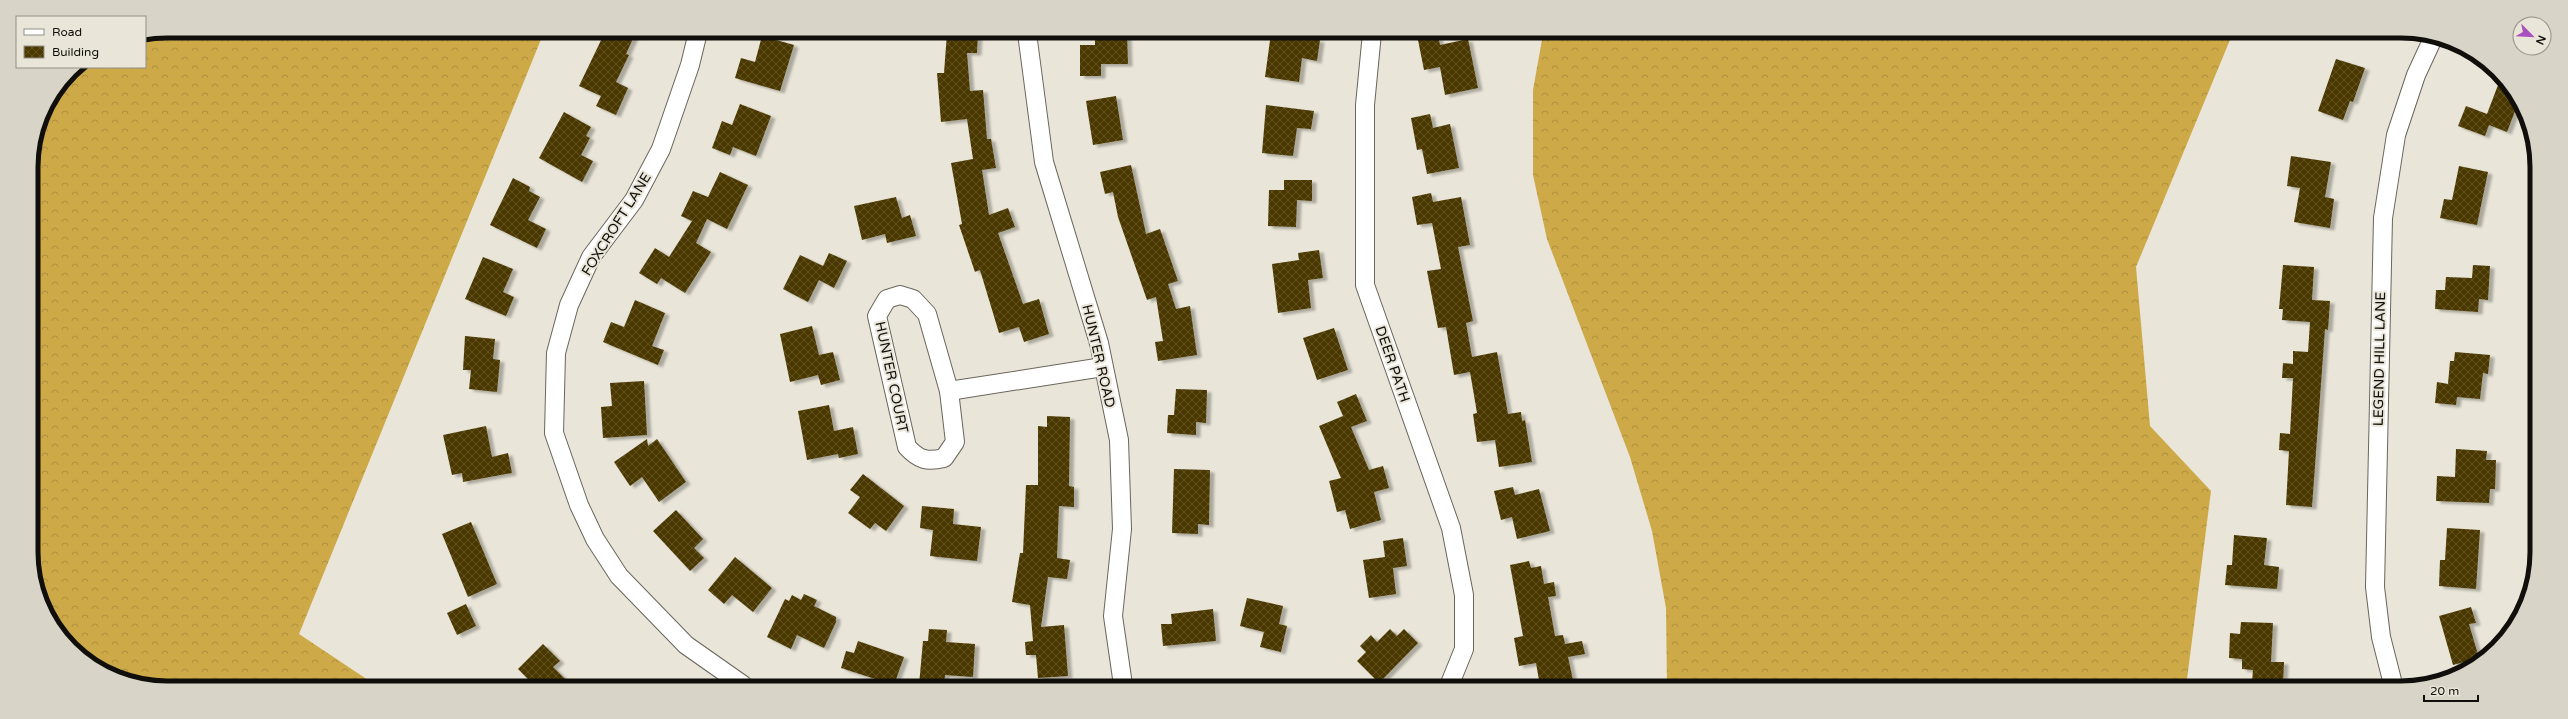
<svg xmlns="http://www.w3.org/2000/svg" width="2568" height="719" viewBox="0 0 2568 719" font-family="'Varela Round',sans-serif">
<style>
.forest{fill:url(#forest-crowns)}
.building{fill:url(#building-cross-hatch);filter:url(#shadow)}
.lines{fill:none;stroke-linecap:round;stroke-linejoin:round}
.minor-casing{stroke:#6b665c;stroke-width:20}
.minor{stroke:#fff;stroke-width:18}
.labels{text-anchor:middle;stroke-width:4;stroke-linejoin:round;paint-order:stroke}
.street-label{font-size:14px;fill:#110f0b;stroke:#e9e5d8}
.rim{fill:none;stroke:#110f0b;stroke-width:5}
</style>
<defs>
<pattern id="forest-crowns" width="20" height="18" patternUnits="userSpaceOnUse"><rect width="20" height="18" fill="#cda948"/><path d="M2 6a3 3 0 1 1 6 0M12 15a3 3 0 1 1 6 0" fill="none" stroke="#af903e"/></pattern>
<pattern id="building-cross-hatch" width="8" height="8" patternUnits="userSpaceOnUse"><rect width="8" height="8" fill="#4b3900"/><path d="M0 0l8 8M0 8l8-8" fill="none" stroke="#615224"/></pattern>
<filter id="shadow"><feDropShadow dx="4.5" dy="2.5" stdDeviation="1" flood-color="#0004"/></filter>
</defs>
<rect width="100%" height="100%" fill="#e9e5d8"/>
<g class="forest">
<path d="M 167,31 L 544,32 L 299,634 L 374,684 L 132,683 L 99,670 L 65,642 L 34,579 L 31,158 L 41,114 L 71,71 L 76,67 L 145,67 L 145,35 Z"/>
<path d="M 1543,34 L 2232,35 L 2136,267 L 2150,426 L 2211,491 L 2186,687 L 1667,686 L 1666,608 L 1652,531 L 1630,457 L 1547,239 L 1533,175 L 1533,90 Z"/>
</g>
<g class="building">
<path d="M 605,32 L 636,32 L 626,54 L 629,55 L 616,82 L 628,88 L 616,115 L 596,106 L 601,96 L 579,86 Z"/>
<path d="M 947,33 L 978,33 L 977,53 L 967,53 L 970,91 L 983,90 L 987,139 L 991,139 L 996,168 L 982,170 L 989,215 L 1008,208 L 1015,227 L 998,233 L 1023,304 L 1039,299 L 1049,334 L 1024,342 L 1019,327 L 999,333 L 980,270 L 975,272 L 959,225 L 962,224 L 951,163 L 973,159 L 967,119 L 941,122 L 937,73 L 944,73 Z"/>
<path d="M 1095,33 L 1127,33 L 1128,64 L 1101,64 L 1101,76 L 1080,76 L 1080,45 L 1095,45 Z"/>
<path d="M 1271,33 L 1320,40 L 1317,61 L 1302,58 L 1299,82 L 1265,77 Z"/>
<path d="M 762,36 L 794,45 L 780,91 L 735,78 L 741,58 L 755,62 Z"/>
<path d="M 1438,36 L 1440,45 L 1468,39 L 1478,88 L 1445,95 L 1440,67 L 1424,70 L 1418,40 Z"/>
<path d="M 2336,59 L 2365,68 L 2353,102 L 2350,101 L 2343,120 L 2318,111 Z"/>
<path d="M 2498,85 L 2509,89 L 2517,106 L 2507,132 L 2489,125 L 2485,136 L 2458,126 L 2466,106 L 2487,114 Z"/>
<path d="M 1116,96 L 1123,140 L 1093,145 L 1086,101 Z"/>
<path d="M 740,104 L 771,116 L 756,156 L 733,147 L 730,155 L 712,148 L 722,121 L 732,125 Z"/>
<path d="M 1266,105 L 1314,111 L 1311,129 L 1297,128 L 1293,156 L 1262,153 Z"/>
<path d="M 564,112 L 591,127 L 586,136 L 590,138 L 581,155 L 593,161 L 582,182 L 539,158 Z"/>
<path d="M 1430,114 L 1433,128 L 1450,124 L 1459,168 L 1427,174 L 1422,149 L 1417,150 L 1411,118 Z"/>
<path d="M 2291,156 L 2331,162 L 2325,197 L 2334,199 L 2330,228 L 2294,222 L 2300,188 L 2287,186 Z"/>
<path d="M 1131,165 L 1146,234 L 1160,229 L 1178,281 L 1168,284 L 1176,309 L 1190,306 L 1197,355 L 1158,361 L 1155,342 L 1163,341 L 1156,297 L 1147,300 L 1118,217 L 1113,192 L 1105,194 L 1100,172 Z"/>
<path d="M 2459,166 L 2488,172 L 2477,225 L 2440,218 L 2444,199 L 2452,200 Z"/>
<path d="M 720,172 L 748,185 L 727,229 L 707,219 L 696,243 L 711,252 L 685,293 L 661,278 L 657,284 L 639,273 L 655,248 L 669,257 L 692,221 L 681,216 L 693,191 L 708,197 Z"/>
<path d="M 513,178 L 530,187 L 529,191 L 540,197 L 528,220 L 546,229 L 537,248 L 490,225 Z"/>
<path d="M 1284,180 L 1312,180 L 1312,201 L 1297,200 L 1296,227 L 1268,226 L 1269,190 L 1284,190 Z"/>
<path d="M 1431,193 L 1433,202 L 1461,197 L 1470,245 L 1458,247 L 1473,321 L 1466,323 L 1472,357 L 1497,352 L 1508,414 L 1521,412 L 1522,421 L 1525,420 L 1532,462 L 1499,467 L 1495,440 L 1477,442 L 1473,414 L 1477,413 L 1470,372 L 1454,375 L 1446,327 L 1438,328 L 1427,271 L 1441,269 L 1432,223 L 1417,225 L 1412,197 Z"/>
<path d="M 896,197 L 902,218 L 910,215 L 916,236 L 887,243 L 885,234 L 862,240 L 854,206 Z"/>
<path d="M 1319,250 L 1323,278 L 1308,280 L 1311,308 L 1278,313 L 1272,264 L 1299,260 L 1298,253 Z"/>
<path d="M 829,253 L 847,261 L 834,288 L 819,280 L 808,302 L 783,289 L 800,255 L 823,266 Z"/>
<path d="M 483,257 L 513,269 L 503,292 L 514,297 L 506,316 L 465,299 Z"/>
<path d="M 2283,265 L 2314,267 L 2312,300 L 2330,301 L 2328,330 L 2325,329 L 2312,507 L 2286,505 L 2289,451 L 2279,450 L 2280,433 L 2290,434 L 2293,378 L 2282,378 L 2283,363 L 2293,364 L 2293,351 L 2308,352 L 2310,322 L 2282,320 L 2283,309 L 2279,309 Z"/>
<path d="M 2473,265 L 2490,266 L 2488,300 L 2479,299 L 2478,312 L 2435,309 L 2436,290 L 2445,290 L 2446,277 L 2472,278 Z"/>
<path d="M 635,300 L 665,313 L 652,346 L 664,350 L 658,365 L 603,342 L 611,322 L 624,327 Z"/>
<path d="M 812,326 L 819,355 L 833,352 L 840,380 L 821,385 L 818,375 L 790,382 L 780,334 Z"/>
<path d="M 1334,328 L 1348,370 L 1317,380 L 1303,338 Z"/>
<path d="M 465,336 L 495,339 L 493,359 L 500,360 L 497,392 L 469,389 L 471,370 L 463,370 Z"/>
<path d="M 2455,352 L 2490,355 L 2488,374 L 2483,373 L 2480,399 L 2457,397 L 2456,405 L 2435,403 L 2437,382 L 2448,384 L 2450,361 L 2454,361 Z"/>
<path d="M 644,381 L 647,435 L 603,438 L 601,407 L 612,406 L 610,383 Z"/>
<path d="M 1176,389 L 1207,390 L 1206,423 L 1196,422 L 1196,435 L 1167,433 L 1168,415 L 1174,415 Z"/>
<path d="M 1356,394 L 1367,421 L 1351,427 L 1369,470 L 1383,466 L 1389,488 L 1374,492 L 1381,520 L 1350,529 L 1345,510 L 1337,512 L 1329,481 L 1341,478 L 1319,426 L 1343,416 L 1337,402 Z"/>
<path d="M 829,405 L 834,431 L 853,427 L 858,454 L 839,458 L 838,454 L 807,460 L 798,411 Z"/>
<path d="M 1047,416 L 1070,417 L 1069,486 L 1074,487 L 1074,507 L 1059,506 L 1057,558 L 1070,560 L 1067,579 L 1048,577 L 1041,627 L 1064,625 L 1068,676 L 1038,678 L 1036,655 L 1026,655 L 1025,642 L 1033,641 L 1030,605 L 1012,602 L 1020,553 L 1023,553 L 1026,485 L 1038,485 L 1038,426 L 1047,427 Z"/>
<path d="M 486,426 L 492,457 L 508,453 L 512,473 L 463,482 L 462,473 L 452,475 L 443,435 Z"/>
<path d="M 647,439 L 648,446 L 657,439 L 686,482 L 659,502 L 642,477 L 630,486 L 614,462 Z"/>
<path d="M 2456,449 L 2487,451 L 2486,460 L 2496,460 L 2495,489 L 2490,489 L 2489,503 L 2436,501 L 2437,476 L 2455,477 Z"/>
<path d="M 1174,469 L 1210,470 L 1209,525 L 1198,524 L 1198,534 L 1172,533 Z"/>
<path d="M 863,474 L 904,506 L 886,531 L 875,523 L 870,529 L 848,513 L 860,497 L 850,490 Z"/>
<path d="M 1513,487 L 1515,495 L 1539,489 L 1550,531 L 1517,539 L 1512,517 L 1501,520 L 1494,491 Z"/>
<path d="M 922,506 L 954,509 L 953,524 L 981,527 L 977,561 L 930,556 L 933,530 L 920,528 Z"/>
<path d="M 676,510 L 703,539 L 694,548 L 704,558 L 690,571 L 653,531 Z"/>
<path d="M 471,522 L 497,584 L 468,597 L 442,534 Z"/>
<path d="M 2447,528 L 2480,530 L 2476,589 L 2439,586 L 2440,560 L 2445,560 Z"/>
<path d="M 2234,535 L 2267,538 L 2264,565 L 2279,567 L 2277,589 L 2225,585 L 2227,565 L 2232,565 Z"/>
<path d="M 1403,538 L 1407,566 L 1393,568 L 1396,594 L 1369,598 L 1363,560 L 1385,557 L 1383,541 Z"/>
<path d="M 735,557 L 772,588 L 753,612 L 732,595 L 724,604 L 708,590 Z"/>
<path d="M 1529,561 L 1531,568 L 1541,566 L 1544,584 L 1554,582 L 1556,596 L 1548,597 L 1555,636 L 1563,635 L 1565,644 L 1582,641 L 1585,654 L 1568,657 L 1573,680 L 1540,686 L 1536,663 L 1519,666 L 1514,638 L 1523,636 L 1510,565 Z"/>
<path d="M 804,594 L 817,600 L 814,606 L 836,617 L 836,622 L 824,648 L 797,635 L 791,649 L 767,637 L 785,599 L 789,601 L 792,595 L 801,600 Z"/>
<path d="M 1247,598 L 1283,606 L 1279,624 L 1287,626 L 1281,652 L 1260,647 L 1264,632 L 1240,626 Z"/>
<path d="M 466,604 L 476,626 L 457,635 L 447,613 Z"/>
<path d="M 2471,607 L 2476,623 L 2469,624 L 2479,658 L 2453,665 L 2439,616 Z"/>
<path d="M 1213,609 L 1216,641 L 1163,646 L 1161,624 L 1172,624 L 1171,614 Z"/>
<path d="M 2241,622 L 2273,623 L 2271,662 L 2284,662 L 2283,684 L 2252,682 L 2253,670 L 2242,669 L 2242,659 L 2229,658 L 2230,633 L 2240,634 Z"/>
<path d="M 929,629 L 947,630 L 946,642 L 975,644 L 973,677 L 945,675 L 944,685 L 919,685 L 923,641 L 928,641 Z"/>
<path d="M 1390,629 L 1397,636 L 1404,629 L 1418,643 L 1379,683 L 1357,661 L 1366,652 L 1360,646 L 1371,635 L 1377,642 Z"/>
<path d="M 858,641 L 904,657 L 894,685 L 841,668 L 846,651 L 854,653 Z"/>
<path d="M 543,644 L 560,661 L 553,667 L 570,684 L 533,684 L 518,669 Z"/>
</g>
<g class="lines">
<g class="minor-casing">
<g id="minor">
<path d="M 698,32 L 690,65 L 661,149 L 634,200 L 591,257 L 569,305 L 556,353 L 554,433 L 579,505 L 595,539 L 619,576 L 686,645 L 743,685"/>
<path d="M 1027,33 L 1044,162 L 1099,343 L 1119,440 L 1122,529 L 1113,616 L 1123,685"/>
<path d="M 1372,33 L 1365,105 L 1365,285 L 1451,528 L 1464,595 L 1464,649 L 1449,686"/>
<path d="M 900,295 L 913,299 L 927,314 L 949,391 L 955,442 L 944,458 C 927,462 919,460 907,447 L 877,316 L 887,299 Z"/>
<path d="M 949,391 L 1103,367"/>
<path d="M 2394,688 L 2381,637 L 2375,587 L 2383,218 L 2396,135 L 2416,75 L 2434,36"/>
</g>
</g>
<use href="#minor" class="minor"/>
</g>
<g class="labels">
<g class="street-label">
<text transform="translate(616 224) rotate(-58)" y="5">FOXCROFT LANE</text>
<text transform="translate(1099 356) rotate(77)" y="5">HUNTER ROAD</text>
<text transform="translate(2379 359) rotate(-89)" y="5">LEGEND HILL LANE</text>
<text transform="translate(1393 364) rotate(71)" y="5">DEER PATH</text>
<text transform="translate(892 377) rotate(78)" y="5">HUNTER COURT</text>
</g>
</g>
<path d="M0 0H2568V719H0ZM167 38H2401A129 129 0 0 1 2530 167V552A129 129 0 0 1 2401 681H167A129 129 0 0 1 38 552V167A129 129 0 0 1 167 38Z" fill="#d8d4c8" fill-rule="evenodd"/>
<path class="rim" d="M167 38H2401A129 129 0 0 1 2530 167V552A129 129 0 0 1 2401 681H167A129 129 0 0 1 38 552V167A129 129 0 0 1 167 38Z"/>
<rect x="16" y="16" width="130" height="52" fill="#e9e5d8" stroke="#938f86"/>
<rect x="24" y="29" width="20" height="6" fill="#ffffff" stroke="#938f86"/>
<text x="52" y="36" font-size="12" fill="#110f0b">Road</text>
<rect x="24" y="46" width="20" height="12" fill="url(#building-cross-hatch)" stroke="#938f86"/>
<text x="52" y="56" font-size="12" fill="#110f0b">Building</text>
<g transform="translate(2532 36) rotate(114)"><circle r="19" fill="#e9e5d8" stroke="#938f86"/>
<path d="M0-3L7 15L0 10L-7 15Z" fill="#a850bd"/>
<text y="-6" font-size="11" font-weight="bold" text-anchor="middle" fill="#110f0b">N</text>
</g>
<path d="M2424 695v6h54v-6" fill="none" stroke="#110f0b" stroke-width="2"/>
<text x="2430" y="695" font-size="12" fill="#110f0b" stroke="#e9e5d8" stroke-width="3" paint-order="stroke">20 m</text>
</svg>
